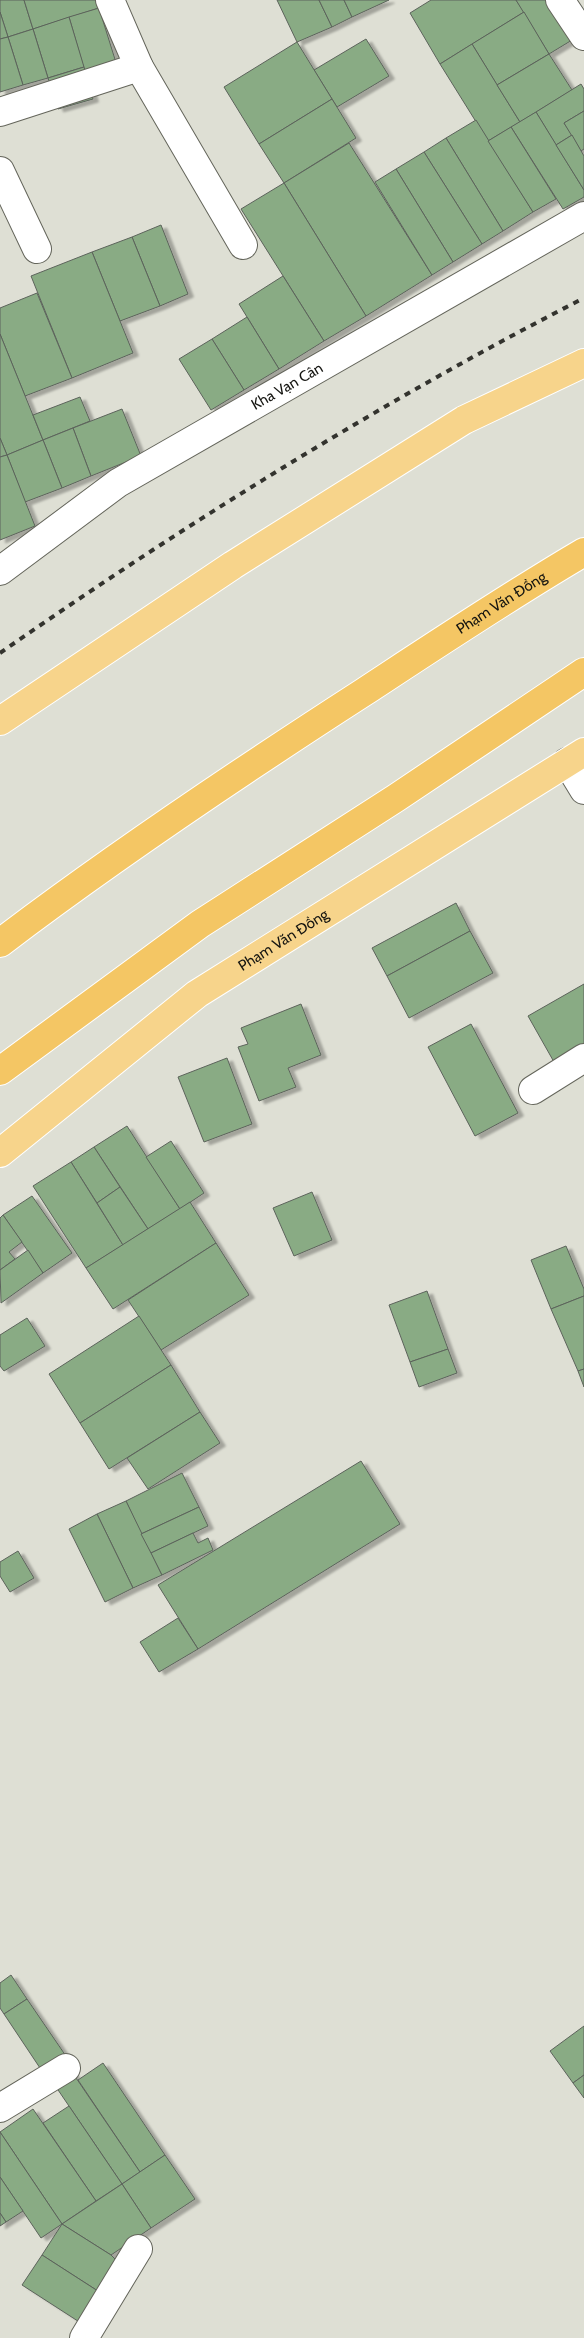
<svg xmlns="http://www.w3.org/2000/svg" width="584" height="2338" viewBox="0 0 584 2338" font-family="Cabin,sans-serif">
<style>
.building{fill:#89ab84;stroke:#5c635b;filter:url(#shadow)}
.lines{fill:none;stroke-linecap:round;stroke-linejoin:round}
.minor-casing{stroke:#64655b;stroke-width:30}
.primary-casing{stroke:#fff;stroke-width:30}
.trunk-casing{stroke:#fff;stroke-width:30}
.minor{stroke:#fff;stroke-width:28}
.primary{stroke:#f7d48b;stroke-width:28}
.trunk{stroke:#f4c664;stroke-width:28}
.rail{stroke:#33332e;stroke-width:4;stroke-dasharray:6 6;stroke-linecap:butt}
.labels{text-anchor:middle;stroke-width:4;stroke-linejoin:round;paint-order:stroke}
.street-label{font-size:15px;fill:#141410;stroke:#ebede1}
</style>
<defs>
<filter id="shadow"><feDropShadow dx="5.5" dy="3" stdDeviation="1" flood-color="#0004"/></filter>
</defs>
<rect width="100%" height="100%" fill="#dedfd4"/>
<g class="building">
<path d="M 0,0 L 24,0 L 33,29 L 8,37 L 0,12 Z"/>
<path d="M 24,0 L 96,0 L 99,8 L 33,29 Z"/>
<path d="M 277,0 L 319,0 L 332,27 L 297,42 Z"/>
<path d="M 319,0 L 344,0 L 352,17 L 332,27 Z"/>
<path d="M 344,0 L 389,0 L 352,17 Z"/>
<path d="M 431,0 L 516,0 L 524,12 L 440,64 L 410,13 Z"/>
<path d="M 516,0 L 554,0 L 577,37 L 549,54 Z"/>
<path d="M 99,8 L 118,69 L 87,79 L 69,17 Z"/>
<path d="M 0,12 L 8,37 L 0,39 Z"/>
<path d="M 524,12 L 549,54 L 497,85 L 472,44 Z"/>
<path d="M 69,17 L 84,67 L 48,78 L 33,29 Z"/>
<path d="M 33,29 L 48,78 L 23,85 L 8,37 Z"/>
<path d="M 8,37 L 23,85 L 0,92 L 0,39 Z"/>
<path d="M 366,39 L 389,76 L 337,107 L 314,70 Z"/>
<path d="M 297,42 L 332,99 L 259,144 L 224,87 Z"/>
<path d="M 472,44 L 520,122 L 488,141 L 440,64 Z"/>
<path d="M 549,54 L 572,90 L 520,122 L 497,85 Z"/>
<path d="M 84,67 L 93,99 L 58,109 L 48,78 Z"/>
<path d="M 581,84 L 584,89 L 584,111 L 564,123 L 572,135 L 556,145 L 536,112 Z"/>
<path d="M 332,99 L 356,138 L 284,183 L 259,144 Z"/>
<path d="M 584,111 L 584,149 L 581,151 L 564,123 Z"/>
<path d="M 536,112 L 584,190 L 584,197 L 563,209 L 511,127 Z"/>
<path d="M 476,120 L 533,212 L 503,231 L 446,138 Z"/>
<path d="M 511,127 L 556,199 L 533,212 L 488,141 Z"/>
<path d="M 572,135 L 584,156 L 584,190 L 556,145 Z"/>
<path d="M 446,138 L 503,231 L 482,244 L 424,152 Z"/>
<path d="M 349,143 L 432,275 L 366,316 L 284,183 Z"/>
<path d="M 424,152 L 482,244 L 453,262 L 396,169 Z"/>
<path d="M 396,169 L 453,262 L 432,275 L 375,182 Z"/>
<path d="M 284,183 L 366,316 L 324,341 L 241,209 Z"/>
<path d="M 161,225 L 188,294 L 160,306 L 132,237 Z"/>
<path d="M 132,237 L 160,306 L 120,321 L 92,252 Z"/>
<path d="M 92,252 L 133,353 L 72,378 L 31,276 Z"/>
<path d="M 283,276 L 324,341 L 279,369 L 239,304 Z"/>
<path d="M 37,293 L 72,378 L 25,396 L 0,334 L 0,308 Z"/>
<path d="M 247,317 L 279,369 L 244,390 L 212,339 Z"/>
<path d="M 0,334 L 43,440 L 7,455 L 0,438 Z"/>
<path d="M 212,339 L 244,390 L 211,410 L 179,359 Z"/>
<path d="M 80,397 L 90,421 L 43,440 L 33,415 Z"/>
<path d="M 122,409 L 141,456 L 91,476 L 73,428 Z"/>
<path d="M 73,428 L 91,476 L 62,488 L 43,440 Z"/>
<path d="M 0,438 L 7,455 L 0,457 Z"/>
<path d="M 43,440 L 62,488 L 25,502 L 7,455 Z"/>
<path d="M 7,455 L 35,526 L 0,540 L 0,457 Z"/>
<path d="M 456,903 L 470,931 L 387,976 L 372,948 Z"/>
<path d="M 470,931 L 493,973 L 409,1018 L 387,976 Z"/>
<path d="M 584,984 L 584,1045 L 554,1062 L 528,1016 Z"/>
<path d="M 301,1004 L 321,1055 L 288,1068 L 296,1087 L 259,1101 L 238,1047 L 248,1044 L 241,1028 Z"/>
<path d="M 471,1024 L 518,1113 L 475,1136 L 428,1047 Z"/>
<path d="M 227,1058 L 252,1124 L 204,1142 L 178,1077 Z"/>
<path d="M 127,1126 L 180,1209 L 148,1229 L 94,1147 Z"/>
<path d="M 171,1141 L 204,1193 L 180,1209 L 146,1157 Z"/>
<path d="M 94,1147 L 120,1187 L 97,1203 L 71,1162 Z"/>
<path d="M 71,1162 L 123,1245 L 86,1268 L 33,1186 Z"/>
<path d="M 120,1187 L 148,1229 L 123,1245 L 97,1203 Z"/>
<path d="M 312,1192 L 332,1240 L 294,1256 L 273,1208 Z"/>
<path d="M 32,1196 L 72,1253 L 43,1273 L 3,1215 Z"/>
<path d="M 190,1202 L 216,1243 L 113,1309 L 86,1268 Z"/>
<path d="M 3,1215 L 22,1242 L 9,1252 L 15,1259 L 0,1270 L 0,1218 Z"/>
<path d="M 216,1243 L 249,1295 L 161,1350 L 128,1300 Z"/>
<path d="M 566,1246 L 584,1289 L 584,1296 L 551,1309 L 531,1260 Z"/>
<path d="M 28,1250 L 43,1273 L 1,1303 L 0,1270 Z"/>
<path d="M 427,1291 L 448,1349 L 410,1362 L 389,1305 Z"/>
<path d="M 584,1296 L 584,1369 L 578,1371 L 551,1309 Z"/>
<path d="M 139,1316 L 171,1365 L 80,1423 L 49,1374 Z"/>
<path d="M 27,1318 L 45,1346 L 4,1371 L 0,1366 L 0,1335 Z"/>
<path d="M 448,1349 L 457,1373 L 419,1387 L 410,1362 Z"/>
<path d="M 171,1365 L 200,1412 L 109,1469 L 80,1423 Z"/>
<path d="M 584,1369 L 584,1387 L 578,1371 Z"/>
<path d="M 200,1412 L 220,1443 L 148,1489 L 127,1458 Z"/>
<path d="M 361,1461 L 400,1524 L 198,1649 L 158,1585 Z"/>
<path d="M 182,1473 L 199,1507 L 141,1534 L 126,1501 Z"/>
<path d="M 126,1501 L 162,1575 L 133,1588 L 97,1514 Z"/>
<path d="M 199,1507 L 208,1526 L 151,1553 L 141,1534 Z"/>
<path d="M 97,1514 L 133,1588 L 105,1602 L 69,1529 Z"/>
<path d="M 193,1533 L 198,1543 L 208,1538 L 213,1550 L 162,1575 L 151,1553 Z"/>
<path d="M 18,1551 L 34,1578 L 10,1592 L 0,1576 L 0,1562 Z"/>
<path d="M 178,1618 L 198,1649 L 159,1672 L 140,1642 Z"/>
<path d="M 11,1975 L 27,1999 L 4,2014 L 0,2008 L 0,1983 Z"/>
<path d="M 27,1999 L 68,2059 L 44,2074 L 4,2014 Z"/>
<path d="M 584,2026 L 584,2075 L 573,2083 L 550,2051 Z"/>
<path d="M 103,2063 L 165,2155 L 140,2172 L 78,2080 Z"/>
<path d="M 72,2072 L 140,2172 L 122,2184 L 54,2084 Z"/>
<path d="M 584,2075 L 584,2098 L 573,2083 Z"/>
<path d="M 69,2106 L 122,2184 L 96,2201 L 43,2123 Z"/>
<path d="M 33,2109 L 96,2201 L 62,2224 L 0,2132 Z"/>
<path d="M 0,2132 L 62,2224 L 41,2238 L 0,2177 Z"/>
<path d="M 165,2155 L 195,2199 L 151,2228 L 122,2184 Z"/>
<path d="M 0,2177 L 23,2211 L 6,2222 L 0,2213 Z"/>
<path d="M 122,2184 L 151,2228 L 111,2255 L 62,2224 Z"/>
<path d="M 0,2213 L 6,2222 L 0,2226 Z"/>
<path d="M 62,2224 L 111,2255 L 120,2264 L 101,2293 L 42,2255 Z"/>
<path d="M 42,2255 L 101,2293 L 84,2325 L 22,2285 Z"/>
</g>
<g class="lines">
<g class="minor-casing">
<g id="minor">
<path d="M 110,0 L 139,67 L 243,245"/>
<path d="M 560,0 L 584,36"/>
<path d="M 0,112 L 139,67"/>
<path d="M 0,171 L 37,249"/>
<path id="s1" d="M 0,571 L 118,483 L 584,216"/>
<path d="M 567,762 L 584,790"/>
<path d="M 533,1090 L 584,1058"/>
<path d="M 0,2108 L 66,2068"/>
<path d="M 84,2338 L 138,2249"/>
</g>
</g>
<g class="primary-casing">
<g id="primary">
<path d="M 0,721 L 233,565 L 464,420 L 584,363"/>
<path id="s2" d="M 0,1153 L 197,994 L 584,752"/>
</g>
</g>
<g class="trunk-casing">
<g id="trunk">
<path id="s3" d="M 0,943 C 117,854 240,772 364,692 C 437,644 509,596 584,552"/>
<path d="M 0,1071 L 200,924 L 396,798 L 584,672"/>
</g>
</g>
<use href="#minor" class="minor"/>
<use href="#primary" class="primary"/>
<use href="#trunk" class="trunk"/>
<path class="rail" d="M 0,653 C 187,523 381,402 584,298"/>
</g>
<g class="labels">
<g class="street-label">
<text dy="5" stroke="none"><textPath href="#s1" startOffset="342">Kha Vạn Cân</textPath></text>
<text dy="5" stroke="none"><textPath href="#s3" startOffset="606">Phạm Văn Đồng</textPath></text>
<text dy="5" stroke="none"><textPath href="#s2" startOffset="355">Phạm Văn Đồng</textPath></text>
</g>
</g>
</svg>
